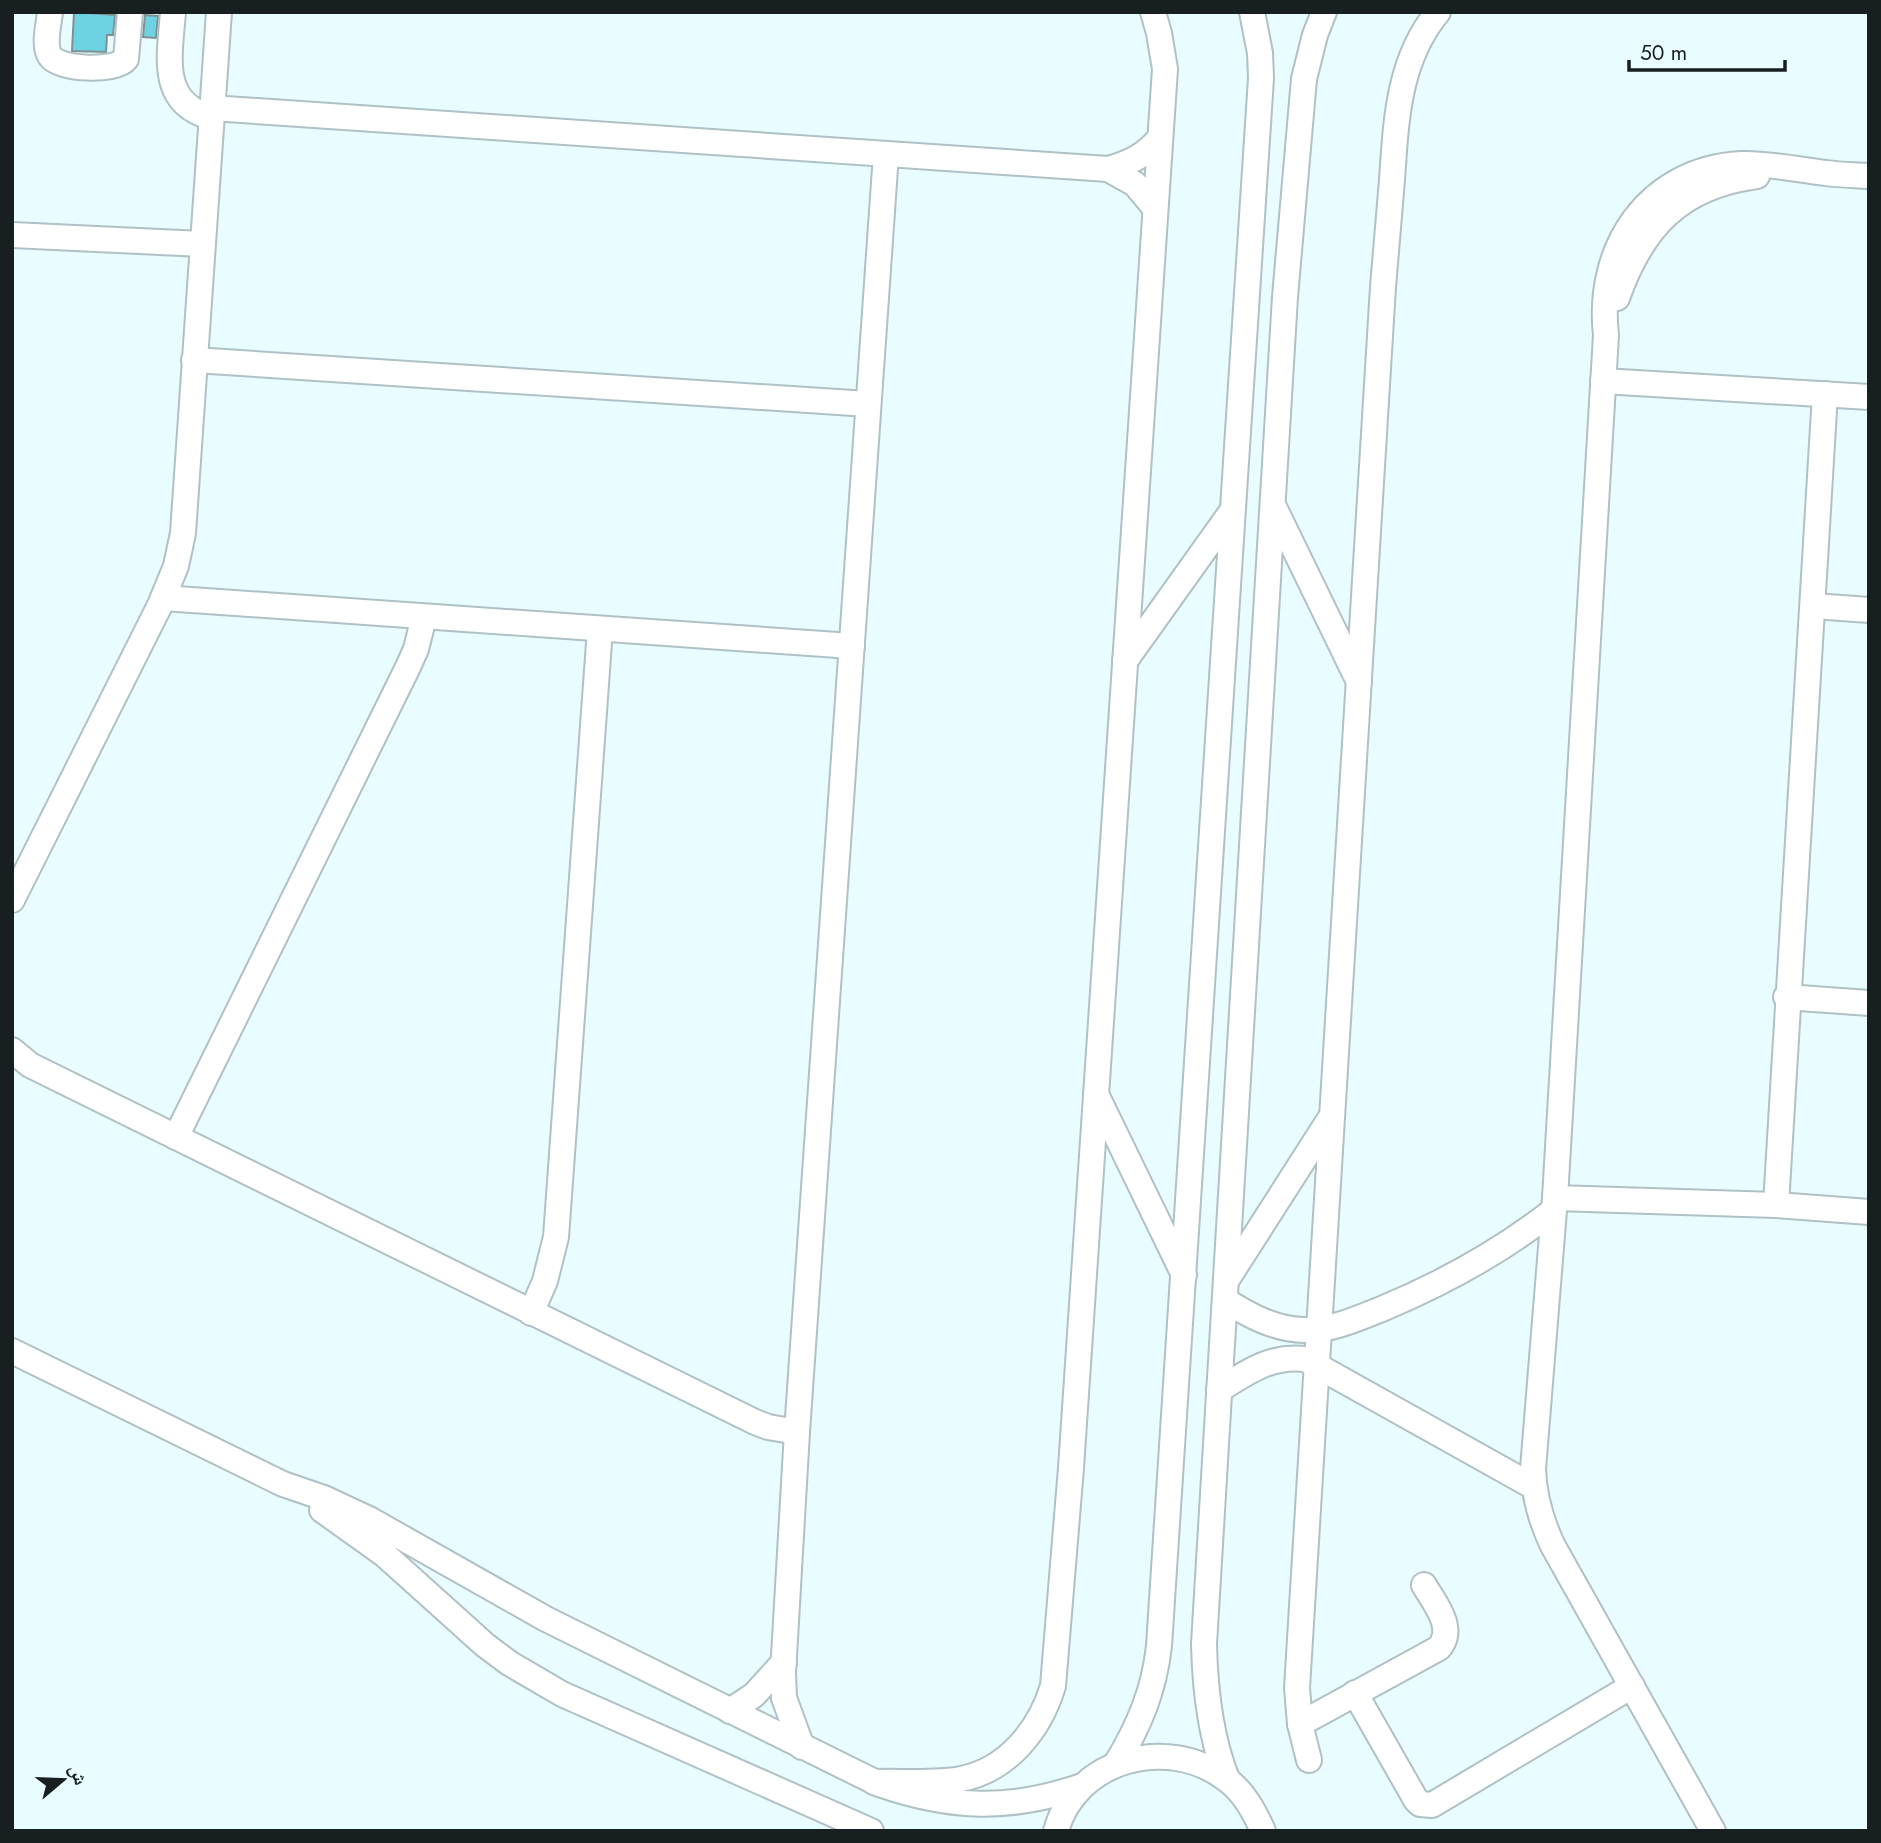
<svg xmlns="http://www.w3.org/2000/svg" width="1881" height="1843" viewBox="0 0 1881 1843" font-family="Jost,'Noto Naskh Arabic',sans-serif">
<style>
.building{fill:#6dd3e3;stroke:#809194;stroke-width:2}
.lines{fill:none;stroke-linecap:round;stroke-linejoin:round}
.minor-casing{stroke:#afc1c4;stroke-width:28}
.minor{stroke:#fff;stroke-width:24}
</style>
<rect width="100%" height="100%" fill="#e9fcff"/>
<g class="building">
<path d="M 74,12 L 115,15 L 113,35 L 107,35 L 106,52 L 72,51 Z"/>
<path d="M 145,15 L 158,16 L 156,38 L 143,37 Z"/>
</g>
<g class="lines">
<g class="minor-casing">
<g id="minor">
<path d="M 50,12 C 49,24 43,45 50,56 C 59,70 116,72 126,59 L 130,12"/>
<path d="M 173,12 C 170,54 158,103 211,117"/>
<path d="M 212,108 L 1108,169 C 1130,163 1146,155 1160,138"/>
<path d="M 1108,169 L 1135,184 L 1155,208"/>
<path d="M 12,235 L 202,244"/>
<path d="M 1617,298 C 1642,227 1680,186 1757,176"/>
<path d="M 194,360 L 868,404"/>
<path d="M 1603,381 L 1869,397"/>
<path d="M 1274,507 L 1359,682"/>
<path d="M 163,598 L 852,646"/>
<path d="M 1814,606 L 1869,610"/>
<path d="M 1125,661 L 1232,511"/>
<path d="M 12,900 L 160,605 L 176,566 L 183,533 L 219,12"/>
<path d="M 1786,997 L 1869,1003"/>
<path d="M 12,1050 L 30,1065 L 755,1422 L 768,1427 L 797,1432"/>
<path d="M 1096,1094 L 1184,1275"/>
<path d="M 176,1137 L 408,667 L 416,649 L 424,617"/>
<path d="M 1555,1198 L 1776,1205 L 1869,1212"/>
<path d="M 1776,1205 C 1790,934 1811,665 1825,394"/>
<path d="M 1228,1278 L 1331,1117"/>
<path d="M 1225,1300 C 1248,1315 1274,1329 1303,1330 C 1331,1331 1359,1318 1384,1308 C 1446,1282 1502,1251 1554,1210"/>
<path d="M 531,1313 L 545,1281 L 556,1237 L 600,629"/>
<path d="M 12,1351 L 283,1484 L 324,1498 L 369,1519 L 546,1619 L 879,1784 C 951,1809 1010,1811 1082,1786"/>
<path d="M 1219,1390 C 1247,1372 1271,1355 1305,1359 L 1534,1487"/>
<path d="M 322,1510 L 385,1555 L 485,1645 L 509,1663 L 562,1694 L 871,1831"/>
<path d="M 1355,1693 L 1416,1800 L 1420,1804 L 1432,1805 L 1632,1686"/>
<path d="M 730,1711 L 754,1695 L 784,1662"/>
<path d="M 1300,1724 L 1439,1648 C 1456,1628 1435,1604 1424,1585"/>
<path d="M 802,1747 L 784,1698 L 783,1673 L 797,1432 L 886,154"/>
<path d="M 1309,1760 L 1300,1724 L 1297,1688 L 1383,287 C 1386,251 1389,215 1392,180 C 1396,121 1398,60 1438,12"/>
<path d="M 1116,1764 C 1139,1726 1154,1691 1159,1646 L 1261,78 L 1260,53 L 1252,12"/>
<path d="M 1227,1779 C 1210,1736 1205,1690 1204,1644 L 1285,297 L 1304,79 L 1315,35 L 1324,12"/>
<path d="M 874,1782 C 902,1781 934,1784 961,1779 C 1008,1770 1040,1729 1053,1686 L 1071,1468 L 1165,69 L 1159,33 L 1153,12"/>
<path d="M 1056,1831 C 1076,1758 1169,1735 1226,1779 C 1244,1792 1254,1811 1263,1831"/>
<path d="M 1713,1831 L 1553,1546 C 1541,1521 1534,1497 1533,1469 L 1555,1198 L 1606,335 C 1596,248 1648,169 1741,164 C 1770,163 1798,170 1826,173 C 1840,175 1855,175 1869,176"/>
</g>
</g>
<use href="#minor" class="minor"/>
</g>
<rect width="1881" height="1843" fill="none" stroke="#181f20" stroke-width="28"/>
<g transform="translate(63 1780) rotate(71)" stroke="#e9fcff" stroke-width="5" paint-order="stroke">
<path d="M0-5L12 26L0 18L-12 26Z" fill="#181f20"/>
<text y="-10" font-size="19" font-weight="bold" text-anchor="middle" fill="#181f20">ش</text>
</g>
<path d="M1629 60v10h156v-10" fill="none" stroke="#181f20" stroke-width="3.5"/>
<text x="1640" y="60" font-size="21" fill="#181f20" stroke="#e9fcff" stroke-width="5" paint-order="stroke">50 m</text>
</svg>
